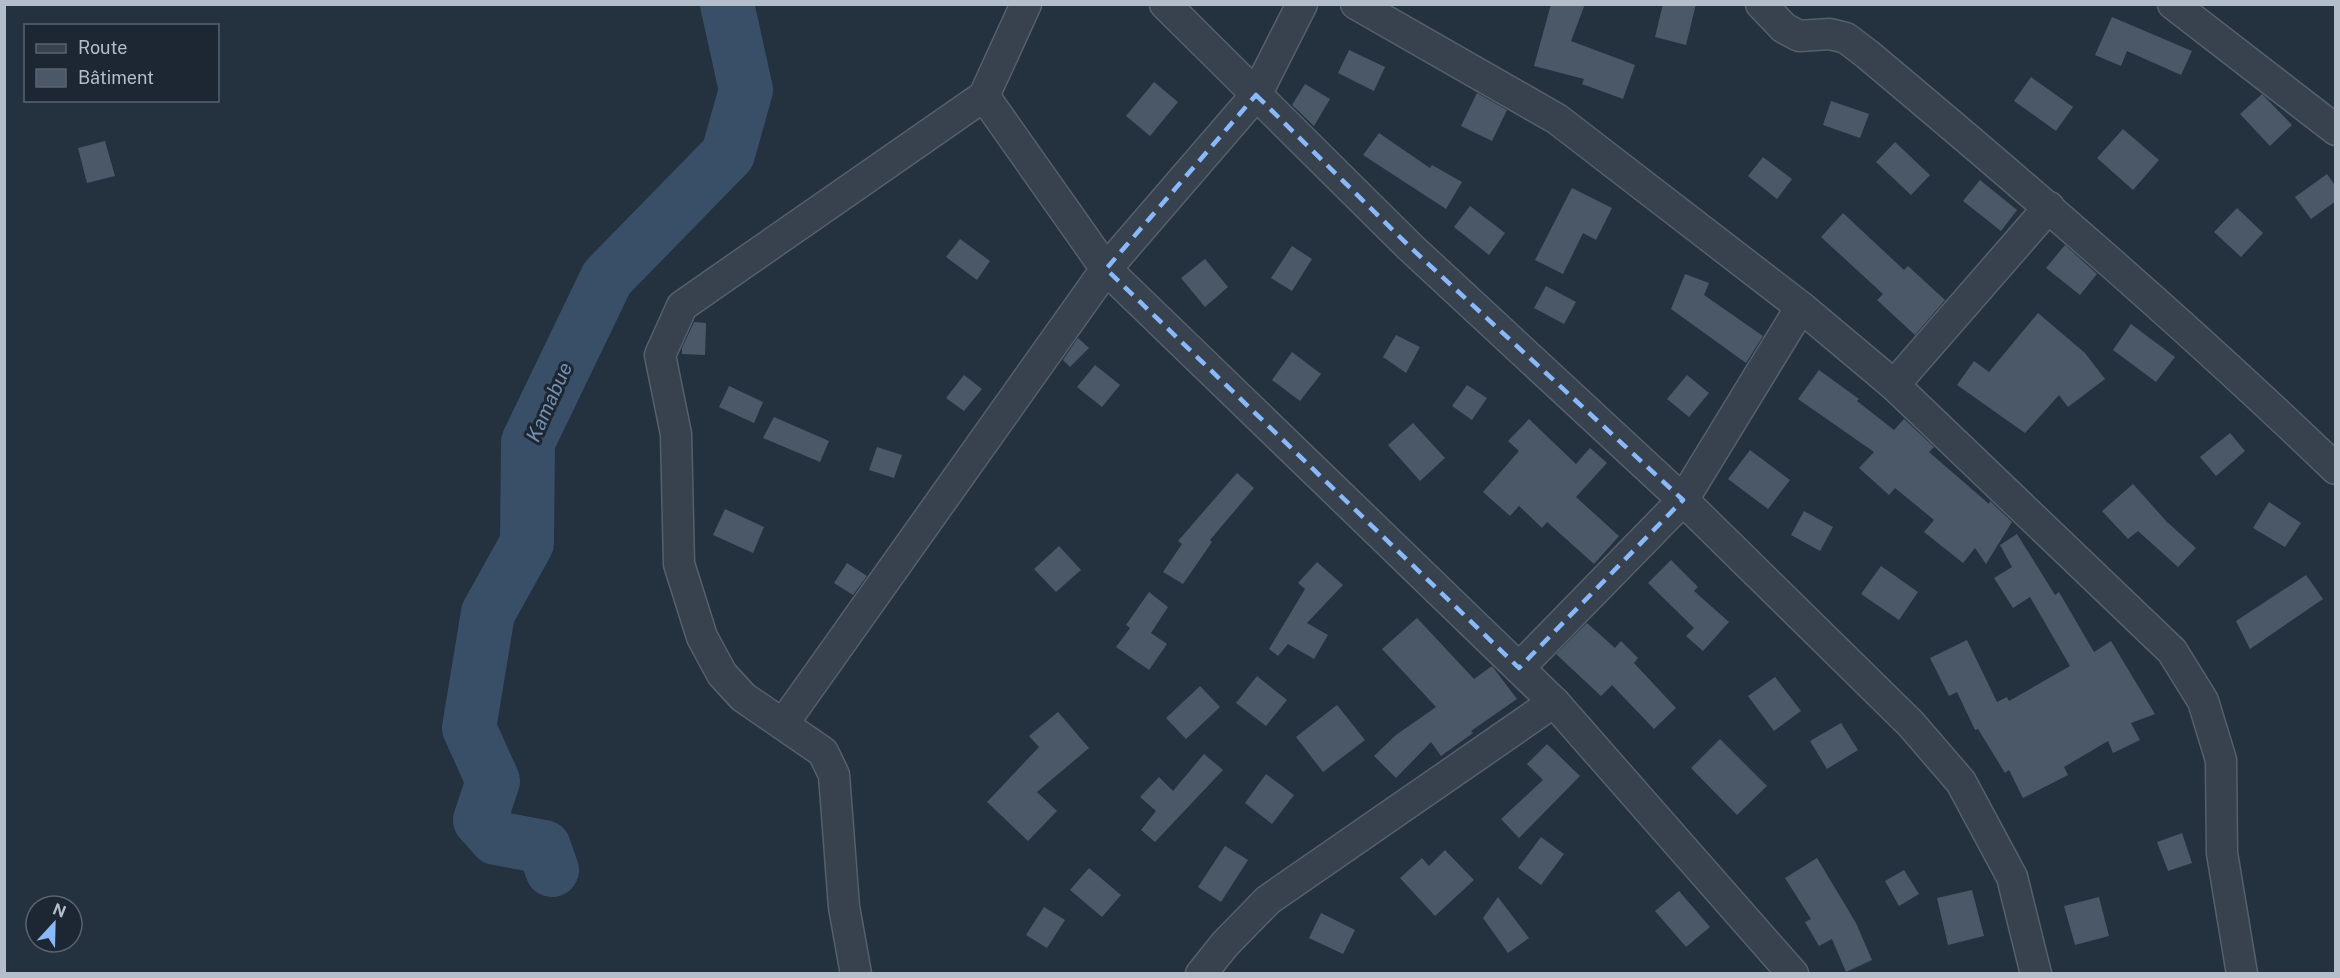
<svg xmlns="http://www.w3.org/2000/svg" width="2340" height="978" viewBox="0 0 2340 978" font-family="'Public Sans',sans-serif">
<style>
.lines{fill:none;stroke-linecap:round;stroke-linejoin:round}
.river{stroke:#394f68;stroke-width:54}
.building{fill:#4a5868}
.minor-casing{stroke:#56606d;stroke-width:33}
.minor{stroke:#38424f;stroke-width:30}
.marked{fill:none;stroke:#8ab9f9;stroke-width:4.5;stroke-dasharray:12 8;stroke-linejoin:round}
.labels{text-anchor:middle;stroke-width:6;stroke-linejoin:round;paint-order:stroke}
.water-label{font-size:20px;font-style:italic;fill:#748fad;stroke:#1d2734}
</style>
<rect width="100%" height="100%" fill="#24313f"/>
<g class="lines">
<path class="river" d="M 552,870 L 544,847 L 496,838 L 480,820 L 493,781 L 469,728 L 488,613 L 527,543 L 528,442 L 607,278 L 728,154 L 746,90 L 727,4"/>
</g>
<g class="building">
<path d="M 1551,4 L 1585,4 L 1571,41 L 1635,65 L 1623,99 L 1582,84 L 1584,79 L 1534,66 Z"/>
<path d="M 1663,4 L 1696,4 L 1686,45 L 1655,37 Z"/>
<path d="M 2112,17 L 2192,51 L 2181,75 L 2127,51 L 2121,66 L 2095,55 Z"/>
<path d="M 1349,50 L 1385,67 L 1374,91 L 1338,73 Z"/>
<path d="M 2031,77 L 2073,107 L 2056,131 L 2014,101 Z"/>
<path d="M 1154,82 L 1178,102 L 1150,136 L 1126,116 Z"/>
<path d="M 1305,84 L 1330,99 L 1314,126 L 1292,105 Z"/>
<path d="M 1477,93 L 1507,110 L 1492,141 L 1461,126 Z"/>
<path d="M 2262,94 L 2292,125 L 2270,146 L 2240,114 Z"/>
<path d="M 1831,101 L 1869,114 L 1860,138 L 1823,125 Z"/>
<path d="M 2123,129 L 2159,160 L 2133,190 L 2097,158 Z"/>
<path d="M 1379,133 L 1430,168 L 1432,165 L 1462,182 L 1446,209 L 1363,155 Z"/>
<path d="M 105,141 L 115,176 L 87,183 L 78,148 Z"/>
<path d="M 1895,142 L 1930,175 L 1911,195 L 1876,162 Z"/>
<path d="M 1763,157 L 1792,179 L 1777,199 L 1748,176 Z"/>
<path d="M 2327,174 L 2336,187 L 2336,201 L 2311,219 L 2295,197 Z"/>
<path d="M 1980,180 L 2017,210 L 2001,231 L 1963,201 Z"/>
<path d="M 1572,188 L 1612,208 L 1596,240 L 1583,233 L 1563,274 L 1535,260 Z"/>
<path d="M 1470,206 L 1505,233 L 1489,255 L 1454,227 Z"/>
<path d="M 2237,208 L 2263,233 L 2241,257 L 2214,232 Z"/>
<path d="M 1843,213 L 1904,270 L 1908,266 L 1945,300 L 1915,335 L 1877,300 L 1883,294 L 1821,237 Z"/>
<path d="M 960,239 L 990,261 L 977,280 L 946,257 Z"/>
<path d="M 2065,245 L 2097,274 L 2080,295 L 2046,268 Z"/>
<path d="M 1292,246 L 1312,259 L 1292,291 L 1271,278 Z"/>
<path d="M 1205,259 L 1228,287 L 1205,307 L 1181,278 Z"/>
<path d="M 1685,274 L 1709,283 L 1704,295 L 1763,336 L 1746,363 L 1671,309 Z"/>
<path d="M 1546,286 L 1576,302 L 1564,324 L 1534,308 Z"/>
<path d="M 2038,313 L 2085,353 L 2105,379 L 2068,407 L 2059,395 L 2025,433 L 1957,385 L 1974,361 L 1989,372 Z"/>
<path d="M 694,322 L 706,323 L 705,355 L 682,354 L 682,348 Z"/>
<path d="M 2131,324 L 2175,357 L 2156,382 L 2113,350 Z"/>
<path d="M 1396,335 L 1420,347 L 1406,373 L 1383,357 Z"/>
<path d="M 1078,338 L 1089,348 L 1070,367 L 1063,360 Z"/>
<path d="M 1292,352 L 1321,374 L 1300,401 L 1272,380 Z"/>
<path d="M 1095,365 L 1120,385 L 1102,407 L 1077,387 Z"/>
<path d="M 1819,370 L 1859,399 L 1857,401 L 1894,430 L 1904,419 L 1934,447 L 1929,452 L 1989,504 L 1990,501 L 2012,522 L 1986,564 L 1975,548 L 1963,563 L 1924,532 L 1934,520 L 1895,488 L 1889,495 L 1859,468 L 1874,452 L 1798,399 Z"/>
<path d="M 964,375 L 982,389 L 964,411 L 946,398 Z"/>
<path d="M 1687,375 L 1709,393 L 1689,417 L 1667,399 Z"/>
<path d="M 1467,385 L 1487,398 L 1472,420 L 1452,406 Z"/>
<path d="M 729,386 L 763,402 L 754,423 L 719,407 Z"/>
<path d="M 774,417 L 829,441 L 820,462 L 763,438 Z"/>
<path d="M 1529,419 L 1576,464 L 1590,448 L 1607,463 L 1576,497 L 1619,536 L 1594,564 L 1547,522 L 1542,528 L 1519,506 L 1510,516 L 1483,492 L 1519,451 L 1508,441 Z"/>
<path d="M 1413,423 L 1445,458 L 1420,481 L 1388,445 Z"/>
<path d="M 2230,433 L 2245,451 L 2216,476 L 2200,457 Z"/>
<path d="M 877,447 L 902,455 L 894,478 L 869,470 Z"/>
<path d="M 1750,450 L 1790,480 L 1768,509 L 1728,479 Z"/>
<path d="M 1237,473 L 1254,488 L 1210,540 L 1212,542 L 1183,584 L 1163,572 L 1182,544 L 1178,541 Z"/>
<path d="M 2133,484 L 2167,522 L 2196,548 L 2178,567 L 2138,531 L 2128,539 L 2102,511 Z"/>
<path d="M 2269,502 L 2301,523 L 2285,547 L 2253,528 Z"/>
<path d="M 725,509 L 764,527 L 753,553 L 713,535 Z"/>
<path d="M 1804,511 L 1833,527 L 1820,551 L 1791,535 Z"/>
<path d="M 2017,534 L 2055,595 L 2059,592 L 2094,652 L 2111,641 L 2155,714 L 2131,723 L 2140,740 L 2113,753 L 2108,741 L 2064,767 L 2068,775 L 2023,798 L 2009,770 L 2005,773 L 1978,729 L 1975,730 L 1957,692 L 1949,696 L 1930,658 L 1967,640 L 1997,702 L 2007,697 L 2009,701 L 2070,666 L 2030,597 L 2013,608 L 1994,578 L 2012,567 L 2000,545 Z"/>
<path d="M 1059,546 L 1081,570 L 1056,592 L 1034,569 Z"/>
<path d="M 1671,560 L 1698,587 L 1694,591 L 1729,622 L 1703,651 L 1686,636 L 1694,628 L 1648,583 Z"/>
<path d="M 1317,562 L 1343,585 L 1307,623 L 1328,635 L 1314,659 L 1288,644 L 1278,656 L 1269,649 L 1305,589 L 1298,583 Z"/>
<path d="M 847,563 L 867,576 L 853,595 L 834,583 Z"/>
<path d="M 1881,566 L 1918,592 L 1899,620 L 1861,594 Z"/>
<path d="M 2306,575 L 2323,599 L 2250,649 L 2236,621 Z"/>
<path d="M 1149,592 L 1168,607 L 1151,633 L 1167,644 L 1149,670 L 1116,647 L 1130,628 L 1126,625 Z"/>
<path d="M 1417,618 L 1474,679 L 1492,666 L 1517,699 L 1471,731 L 1473,733 L 1441,756 L 1431,742 L 1396,778 L 1374,756 L 1396,735 L 1436,707 L 1382,649 Z"/>
<path d="M 1587,623 L 1615,648 L 1621,641 L 1638,658 L 1634,663 L 1676,708 L 1654,729 L 1612,685 L 1601,696 L 1556,654 Z"/>
<path d="M 1257,676 L 1287,700 L 1266,726 L 1236,703 Z"/>
<path d="M 1775,677 L 1801,711 L 1774,731 L 1748,696 Z"/>
<path d="M 1200,686 L 1220,707 L 1186,739 L 1166,718 Z"/>
<path d="M 1337,705 L 1365,740 L 1323,772 L 1296,737 Z"/>
<path d="M 1058,712 L 1089,748 L 1037,792 L 1057,811 L 1028,841 L 987,802 L 1039,747 L 1029,736 Z"/>
<path d="M 1841,723 L 1858,750 L 1827,769 L 1810,741 Z"/>
<path d="M 1720,739 L 1767,786 L 1737,815 L 1691,768 Z"/>
<path d="M 1547,744 L 1580,776 L 1519,838 L 1501,819 L 1543,780 L 1527,764 Z"/>
<path d="M 1204,754 L 1223,770 L 1155,842 L 1141,830 L 1156,811 L 1140,797 L 1159,777 L 1173,791 Z"/>
<path d="M 1266,774 L 1294,795 L 1272,824 L 1245,803 Z"/>
<path d="M 2182,833 L 2192,863 L 2168,871 L 2157,842 Z"/>
<path d="M 1541,837 L 1564,854 L 1541,885 L 1518,868 Z"/>
<path d="M 1225,846 L 1248,860 L 1221,902 L 1198,887 Z"/>
<path d="M 1445,850 L 1474,880 L 1435,916 L 1400,878 L 1422,858 L 1429,866 Z"/>
<path d="M 1817,858 L 1856,923 L 1872,960 L 1846,972 L 1832,939 L 1819,946 L 1805,922 L 1811,919 L 1785,878 Z"/>
<path d="M 1089,868 L 1121,895 L 1102,917 L 1070,890 Z"/>
<path d="M 1904,870 L 1919,894 L 1899,906 L 1885,881 Z"/>
<path d="M 1972,890 L 1984,936 L 1948,945 L 1937,898 Z"/>
<path d="M 1679,891 L 1710,927 L 1686,947 L 1655,911 Z"/>
<path d="M 1498,897 L 1529,938 L 1508,953 L 1483,918 Z"/>
<path d="M 2099,897 L 2109,936 L 2075,945 L 2064,906 Z"/>
<path d="M 1044,907 L 1065,920 L 1047,948 L 1026,935 Z"/>
<path d="M 1321,913 L 1355,930 L 1343,954 L 1309,938 Z"/>
</g>
<g class="lines">
<g class="minor-casing">
<g id="minor">
<path d="M 1165,4 L 1410,247 L 1683,500 L 1911,724 L 1961,782 L 2012,877 L 2036,974"/>
<path d="M 1356,4 L 1557,119 L 1801,307 L 1894,385 L 2172,651 L 2203,701 L 2221,760 L 2222,853 L 2242,974"/>
<path d="M 1761,4 L 1784,28 L 1799,36 L 1830,34 L 1846,38 L 1867,54 C 2027,188 2185,324 2336,469"/>
<path d="M 2173,4 L 2336,130"/>
<path d="M 984,96 L 1106,269 L 1554,702 L 1793,974"/>
<path d="M 1894,385 L 2049,207"/>
<path d="M 1519,668 L 1683,500 L 1801,307"/>
<path d="M 783,724 L 1106,269 L 1256,95 L 1302,4"/>
<path d="M 856,974 L 844,907 L 834,775 L 823,752 L 743,697 L 722,674 L 702,637 L 679,564 L 676,434 L 660,355 L 682,306 L 984,96 L 1026,4"/>
<path d="M 1201,974 L 1225,944 L 1268,900 L 1554,702"/>
</g>
</g>
<use href="#minor" class="minor"/>
</g>
<path class="marked" d="M 1256,95 L 1410,247 L 1683,500 L 1519,668 L 1106,269 Z"/>
<g class="labels">
<g class="water-label">
<text transform="translate(549 402) rotate(-66)" y="7">Kamabue</text>
</g>
</g>
<rect width="2340" height="978" fill="none" stroke="#b4bdca" stroke-width="12"/>
<rect x="24" y="24" width="195" height="78" fill="#1d2734" stroke="#596370" stroke-width="1.5"/>
<rect x="36" y="44" width="30" height="9" fill="#38424f" stroke="#596370" stroke-width="1.5"/>
<text x="78" y="54" font-size="18" fill="#b4bdca">Route</text>
<rect x="36" y="69" width="30" height="18" fill="#4a5868" stroke="#596370" stroke-width="1.5"/>
<text x="78" y="84" font-size="18" fill="#b4bdca">Bâtiment</text>
<g transform="translate(54 924) rotate(22)"><circle r="28" fill="#1d2734" stroke="#596370" stroke-width="1.5"/>
<path d="M0-4.5L10 22L0 15L-10 22Z" fill="#8ab9f9"/>
<text y="-9" font-size="16" font-weight="bold" text-anchor="middle" fill="#b4bdca">N</text>
</g>
</svg>
